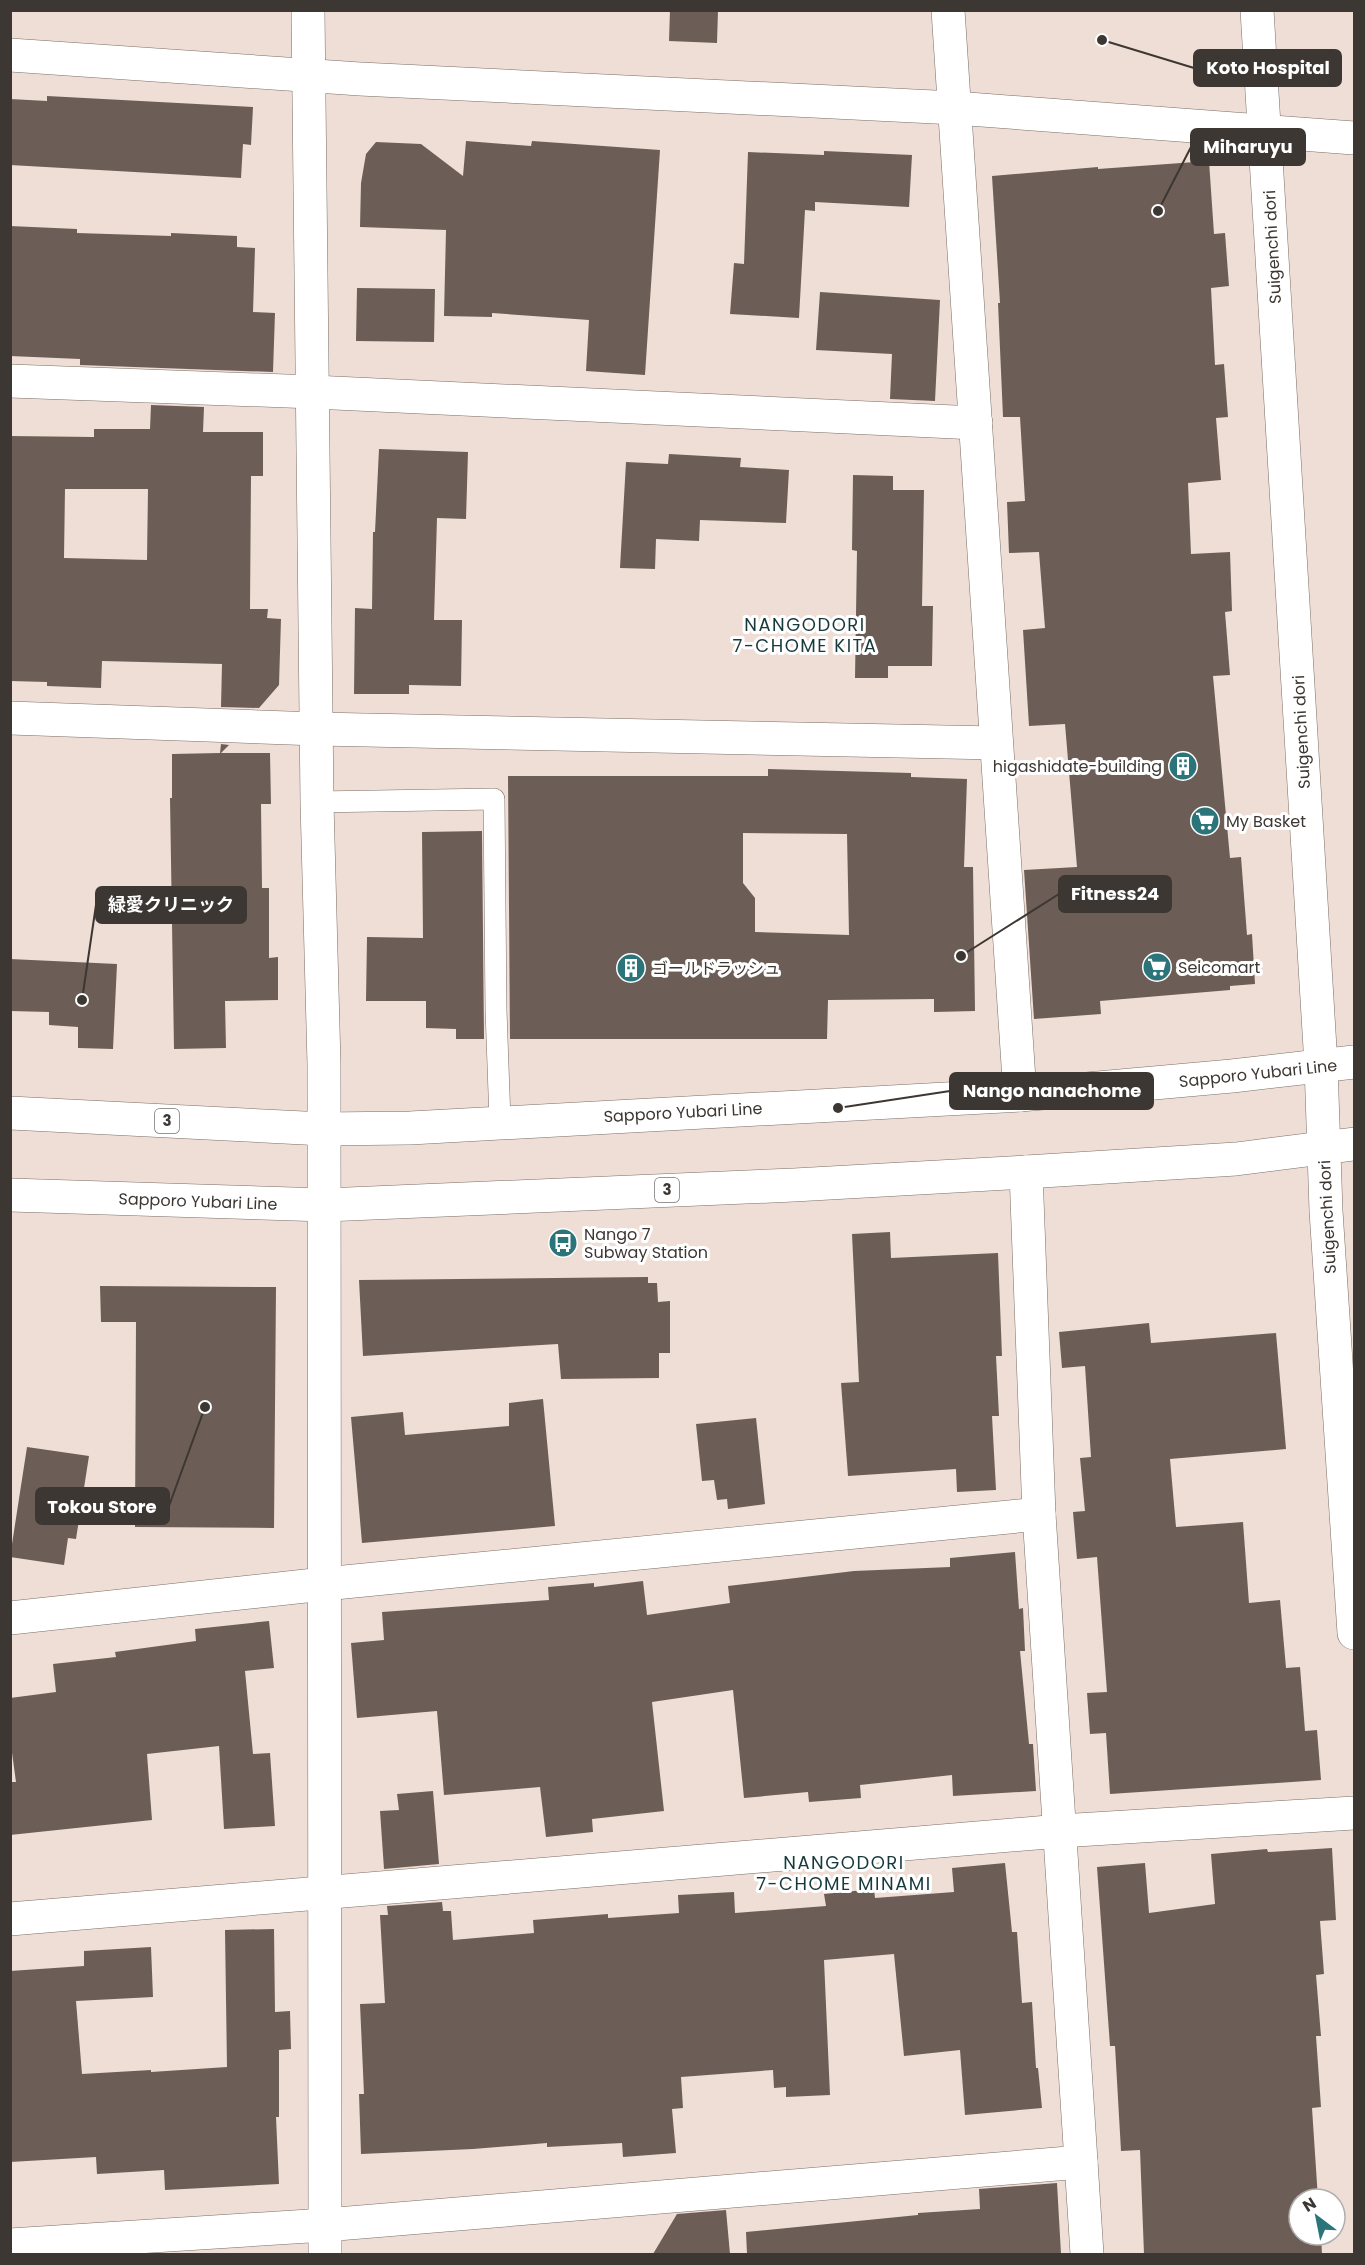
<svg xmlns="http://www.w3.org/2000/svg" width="1365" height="2265" viewBox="0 0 1365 2265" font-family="Poppins,'Noto Sans JP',sans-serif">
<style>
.building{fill:#6c5e56;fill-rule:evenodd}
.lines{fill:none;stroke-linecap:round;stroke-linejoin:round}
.lane-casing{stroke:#7c6e65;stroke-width:22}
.street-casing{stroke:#7c6e65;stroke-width:34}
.secondary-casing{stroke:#7c6e65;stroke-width:34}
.primary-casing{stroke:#7c6e65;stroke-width:34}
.lane{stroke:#fff;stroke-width:21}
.street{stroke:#fff;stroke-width:33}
.secondary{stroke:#fff;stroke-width:33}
.primary{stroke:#fff;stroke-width:33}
.labels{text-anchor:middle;stroke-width:6;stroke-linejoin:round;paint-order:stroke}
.shield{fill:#fff;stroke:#777370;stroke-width:1.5}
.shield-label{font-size:15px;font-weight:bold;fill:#3d3733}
.street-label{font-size:16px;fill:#3d3733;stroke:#fff}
.poi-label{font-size:16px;fill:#3d3733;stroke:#fff;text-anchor:start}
.neighbourhood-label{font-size:18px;letter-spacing:1.5px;fill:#16393b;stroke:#fff}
.leader{fill:none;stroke:#3d3733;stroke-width:2}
.callout-dot{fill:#3d3733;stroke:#fff;stroke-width:2}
.callout{fill:#3d3733;stroke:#3d3733;stroke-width:2}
.callout-label{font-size:18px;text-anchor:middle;font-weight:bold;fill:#fff}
</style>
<rect width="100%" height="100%" fill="#efded5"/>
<g class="building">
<path d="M 670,10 L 718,10 L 717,43 L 669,41 Z"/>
<path d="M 47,96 L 253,107 L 251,145 L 243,144 L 241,178 L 10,165 L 10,99 L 47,101 Z"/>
<path d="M 466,141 L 531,146 L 532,141 L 660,150 L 645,375 L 586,371 L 589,320 L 492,313 L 492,317 L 444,316 L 446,230 L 360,227 L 361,183 L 366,154 L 376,142 L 421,144 L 463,176 Z"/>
<path d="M 824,151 L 912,155 L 909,207 L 815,202 L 815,211 L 805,210 L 799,318 L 730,314 L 734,263 L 744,264 L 748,152 L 824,155 Z"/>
<path d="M 1209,161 L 1214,234 L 1225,233 L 1229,286 L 1211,288 L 1215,365 L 1224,364 L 1228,417 L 1216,418 L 1221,480 L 1188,483 L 1191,554 L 1230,552 L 1232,611 L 1225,612 L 1230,675 L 1213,676 L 1230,858 L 1241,857 L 1247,935 L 1252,934 L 1255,984 L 1230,986 L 1230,990 L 1100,1001 L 1101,1014 L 1034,1019 L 1024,870 L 1077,867 L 1065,724 L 1029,726 L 1023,630 L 1045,628 L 1039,552 L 1009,553 L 1007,502 L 1025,501 L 1020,417 L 1003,417 L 998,303 L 1000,303 L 992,176 L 1098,167 L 1098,169 Z"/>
<path d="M 10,226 L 77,229 L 77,233 L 171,236 L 171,233 L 237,236 L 237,247 L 255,248 L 253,312 L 275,313 L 273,372 L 80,365 L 80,359 L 10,356 Z"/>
<path d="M 357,288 L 435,289 L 434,342 L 356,341 Z"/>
<path d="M 820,292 L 940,300 L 935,401 L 890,399 L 892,354 L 816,350 Z"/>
<path d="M 151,405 L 204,407 L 203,432 L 263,432 L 263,476 L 251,476 L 250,609 L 268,609 L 267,618 L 281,619 L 279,685 L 259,708 L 221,707 L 222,664 L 102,661 L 101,688 L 47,686 L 47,682 L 10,681 L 10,436 L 94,437 L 94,429 L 150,429 ZM 65,489 L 148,489 L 147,560 L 64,558 Z"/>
<path d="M 379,449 L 468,452 L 466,519 L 437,518 L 434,620 L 462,620 L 461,686 L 409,685 L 409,694 L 354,694 L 355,608 L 372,609 L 373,532 L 375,532 Z"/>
<path d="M 669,454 L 741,458 L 740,467 L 789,470 L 786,523 L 700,520 L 699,541 L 656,539 L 655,569 L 620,568 L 626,462 L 668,464 Z"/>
<path d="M 853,475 L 893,476 L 893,490 L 924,490 L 922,606 L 933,606 L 932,666 L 888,666 L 888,678 L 855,678 L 857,551 L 852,550 Z"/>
<path d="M 221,744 L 229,745 L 221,753 L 270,753 L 271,804 L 261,804 L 262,888 L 269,888 L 269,958 L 278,957 L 278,1000 L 225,1001 L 226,1048 L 174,1049 L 170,798 L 172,798 L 172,754 L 220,753 Z"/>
<path d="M 768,769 L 911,773 L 911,777 L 967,779 L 964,867 L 973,867 L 975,1011 L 934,1012 L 934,999 L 828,1000 L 827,1039 L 510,1039 L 508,776 L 768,776 ZM 743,833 L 847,834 L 849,935 L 755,932 L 755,898 L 743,883 Z"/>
<path d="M 482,831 L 484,1039 L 456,1039 L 456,1029 L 426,1028 L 426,1001 L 366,1001 L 367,937 L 423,938 L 422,832 Z"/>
<path d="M 10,959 L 117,964 L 113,1049 L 78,1048 L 78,1027 L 49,1025 L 49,1012 L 10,1011 Z"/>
<path d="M 890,1232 L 891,1258 L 998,1253 L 1002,1356 L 996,1356 L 999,1416 L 992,1416 L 996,1490 L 957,1492 L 956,1469 L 848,1476 L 841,1383 L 859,1382 L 852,1234 Z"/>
<path d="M 648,1277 L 648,1283 L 657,1283 L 658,1302 L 670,1301 L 670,1353 L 659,1353 L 659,1378 L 561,1379 L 558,1344 L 363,1356 L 359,1280 Z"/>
<path d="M 100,1286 L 276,1287 L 274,1528 L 135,1527 L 136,1322 L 101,1322 Z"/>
<path d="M 1149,1323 L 1151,1343 L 1276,1333 L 1286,1449 L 1170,1459 L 1176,1527 L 1243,1522 L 1249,1603 L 1280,1600 L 1286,1668 L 1300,1667 L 1305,1731 L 1317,1730 L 1321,1780 L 1110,1794 L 1106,1733 L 1090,1734 L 1087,1693 L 1107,1692 L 1097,1557 L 1077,1559 L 1073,1512 L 1085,1511 L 1080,1458 L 1091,1457 L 1085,1366 L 1062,1368 L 1059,1332 Z"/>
<path d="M 543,1399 L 555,1526 L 362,1543 L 351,1417 L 403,1412 L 405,1435 L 509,1426 L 509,1403 Z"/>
<path d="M 756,1418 L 765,1504 L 728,1509 L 727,1499 L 717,1500 L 714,1480 L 702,1481 L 696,1424 Z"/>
<path d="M 27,1447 L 89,1456 L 76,1539 L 68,1538 L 64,1565 L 10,1557 Z"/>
<path d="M 1015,1552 L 1019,1609 L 1023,1608 L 1025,1651 L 1020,1651 L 1029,1744 L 1033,1744 L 1036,1791 L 953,1796 L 952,1775 L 860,1785 L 861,1798 L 809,1802 L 808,1792 L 744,1798 L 733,1690 L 652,1702 L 664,1811 L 592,1819 L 593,1832 L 546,1837 L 540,1787 L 444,1795 L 437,1711 L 357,1718 L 351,1643 L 384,1640 L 382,1612 L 549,1600 L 548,1587 L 594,1583 L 594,1587 L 643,1581 L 647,1615 L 730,1603 L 728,1586 L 854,1571 L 950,1567 L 950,1558 Z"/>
<path d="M 269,1621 L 274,1668 L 245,1671 L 253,1754 L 270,1753 L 275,1826 L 224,1829 L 219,1746 L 147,1754 L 152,1820 L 10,1835 L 10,1782 L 16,1782 L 10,1738 L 10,1698 L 56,1692 L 53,1664 L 116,1657 L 115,1652 L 196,1641 L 195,1629 Z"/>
<path d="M 433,1791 L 439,1864 L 384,1869 L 380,1811 L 399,1810 L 397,1794 Z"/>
<path d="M 1332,1848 L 1336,1920 L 1320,1921 L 1324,1974 L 1316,1975 L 1321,2036 L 1316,2036 L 1321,2107 L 1312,2108 L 1318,2199 L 1299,2199 L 1299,2235 L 1321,2235 L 1322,2254 L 1144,2254 L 1140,2150 L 1121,2151 L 1115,2046 L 1110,2046 L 1097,1867 L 1145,1863 L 1149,1913 L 1215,1904 L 1211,1854 L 1267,1849 L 1268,1852 Z"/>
<path d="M 1005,1863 L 1012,1932 L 1017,1932 L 1022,2003 L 1032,2002 L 1036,2068 L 1038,2068 L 1042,2108 L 965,2115 L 960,2050 L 904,2056 L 894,1954 L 824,1960 L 830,2095 L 786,2097 L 786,2087 L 774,2088 L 773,2070 L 681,2077 L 683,2108 L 672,2109 L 676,2153 L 623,2157 L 622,2143 L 547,2147 L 547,2143 L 473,2149 L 361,2154 L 359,2094 L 364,2094 L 360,2004 L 385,2003 L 380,1915 L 388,1915 L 387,1906 L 442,1902 L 443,1911 L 451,1911 L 453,1940 L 534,1933 L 533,1920 L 608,1914 L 608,1918 L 679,1913 L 678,1895 L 734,1892 L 735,1913 L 826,1906 L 824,1894 L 874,1889 L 875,1898 L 954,1892 L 952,1868 Z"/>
<path d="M 274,1929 L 275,2012 L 290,2011 L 291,2049 L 279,2050 L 279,2117 L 276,2117 L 279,2184 L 165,2190 L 164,2170 L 97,2174 L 96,2157 L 10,2162 L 10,1971 L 84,1966 L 84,1951 L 151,1947 L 153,1997 L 76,2001 L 82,2074 L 151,2070 L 151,2072 L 227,2067 L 225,1930 Z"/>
<path d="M 1057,2183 L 1061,2254 L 747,2254 L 746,2232 L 918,2215 L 918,2213 L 980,2209 L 979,2189 Z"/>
<path d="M 726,2210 L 730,2254 L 653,2254 L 677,2214 Z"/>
</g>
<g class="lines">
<g class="lane-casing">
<path id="lane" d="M 317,802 L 494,799 L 496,1010 L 500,1121"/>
</g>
<g class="street-casing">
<g id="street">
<path d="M 308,10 L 317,802 L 324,1064 L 325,2254"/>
<path d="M 948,10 L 1020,1095"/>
<path d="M 10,55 L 360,79 L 955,108 L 1354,138"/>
<path d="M 10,381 L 313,392 L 976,423"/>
<path d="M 10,718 L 317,729 L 996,743"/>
<path d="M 1026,1172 L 1039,1514 L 1087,2254"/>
<path d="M 10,1618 L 324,1584 L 1039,1514"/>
<path d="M 10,1919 L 1060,1831 L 1354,1813"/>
<path d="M 10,2245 L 325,2225 L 1081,2162"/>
</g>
</g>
<g class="secondary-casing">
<path id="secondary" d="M 1257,10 L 1321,1065 L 1326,1211 L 1354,1633"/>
</g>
<g class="primary-casing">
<g id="primary">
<path d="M 10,1113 L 324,1129 L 410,1128 L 1020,1095 L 1232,1076 L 1354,1062"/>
<path d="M 10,1195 L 325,1205 L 794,1185 L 1026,1172 L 1236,1159 L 1354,1144"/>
</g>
</g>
<use href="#lane" class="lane"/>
<use href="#street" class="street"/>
<use href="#secondary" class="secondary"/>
<use href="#primary" class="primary"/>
</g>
<defs>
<g id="building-disc" transform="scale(1.5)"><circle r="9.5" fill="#2b757a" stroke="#fff"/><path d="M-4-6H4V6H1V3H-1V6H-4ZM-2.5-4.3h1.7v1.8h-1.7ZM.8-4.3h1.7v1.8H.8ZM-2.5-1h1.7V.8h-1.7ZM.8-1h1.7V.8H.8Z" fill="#fff"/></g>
<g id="supermarket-disc" transform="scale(1.5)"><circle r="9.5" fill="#2b757a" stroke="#fff"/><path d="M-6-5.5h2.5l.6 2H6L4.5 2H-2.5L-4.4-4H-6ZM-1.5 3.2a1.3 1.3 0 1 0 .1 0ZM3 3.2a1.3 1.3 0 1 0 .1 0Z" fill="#fff"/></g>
<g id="bus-disc" transform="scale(1.5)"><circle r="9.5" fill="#2b757a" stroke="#fff"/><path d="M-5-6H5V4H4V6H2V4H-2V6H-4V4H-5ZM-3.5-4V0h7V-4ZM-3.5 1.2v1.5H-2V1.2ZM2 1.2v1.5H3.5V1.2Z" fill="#fff"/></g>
</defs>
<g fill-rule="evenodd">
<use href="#building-disc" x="1183" y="766"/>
<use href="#supermarket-disc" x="1205" y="821"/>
<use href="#supermarket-disc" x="1157" y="967"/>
<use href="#building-disc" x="631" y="968"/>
<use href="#bus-disc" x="563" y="1243"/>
</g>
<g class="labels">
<g class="shield">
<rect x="155" y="1109" width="24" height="24" rx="4.5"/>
<rect x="655" y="1178" width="24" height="24" rx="4.5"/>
</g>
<g class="shield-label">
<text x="167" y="1126">3</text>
<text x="667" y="1195">3</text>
</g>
<g class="street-label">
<text transform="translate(1272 247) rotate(-93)" y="6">Suigenchi dori</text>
<text transform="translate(1301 732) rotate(-93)" y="6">Suigenchi dori</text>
<text transform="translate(1258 1073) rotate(-6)" y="6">Sapporo Yubari Line</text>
<text transform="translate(683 1112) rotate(-3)" y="6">Sapporo Yubari Line</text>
<text transform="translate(198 1201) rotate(2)" y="6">Sapporo Yubari Line</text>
<text transform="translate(1327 1217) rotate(-93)" y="6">Suigenchi dori</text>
</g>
<g class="poi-label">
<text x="1162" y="772" text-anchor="end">higashidate-building</text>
<text x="1226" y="827">My Basket</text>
<text x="1178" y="973">Seicomart</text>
<text x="652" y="974">ゴールドラッシュ</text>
<text x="584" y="1240">Nango 7<tspan x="584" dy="18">Subway Station</tspan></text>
</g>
<g class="neighbourhood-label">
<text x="805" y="631">NANGODORI<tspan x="805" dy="21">7-CHOME KITA</tspan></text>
<text x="844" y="1869">NANGODORI<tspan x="844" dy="21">7-CHOME MINAMI</tspan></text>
</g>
</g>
<path class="leader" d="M1102 40L1194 68M1158 211L1191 147M961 956L1059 894M82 1000L96 905M838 1108L950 1091M205 1407L169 1506"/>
<g class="callout-dot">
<circle cx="1102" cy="40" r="6"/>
<circle cx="1158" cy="211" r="6"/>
<circle cx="961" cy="956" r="6"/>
<circle cx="82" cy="1000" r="6"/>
<circle cx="838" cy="1108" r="6"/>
<circle cx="205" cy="1407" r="6"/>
</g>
<g class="callout">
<rect x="1194" y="50" width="147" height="36" rx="6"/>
<rect x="1191" y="129" width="114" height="36" rx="6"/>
<rect x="1059" y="876" width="112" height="36" rx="6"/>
<rect x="96" y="887" width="150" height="36" rx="6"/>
<rect x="950" y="1073" width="203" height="36" rx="6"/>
<rect x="36" y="1488" width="133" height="36" rx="6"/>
</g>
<g class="callout-label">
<text x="1268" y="74">Koto Hospital</text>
<text x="1248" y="153">Miharuyu</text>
<text x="1115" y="900">Fitness24</text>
<text x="171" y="911">緑愛クリニック</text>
<text x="1052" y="1097">Nango nanachome</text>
<text x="102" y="1513">Tokou Store</text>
</g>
<rect width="1365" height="2265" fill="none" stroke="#3d3733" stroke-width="24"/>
<g transform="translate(1317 2217) rotate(328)"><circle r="28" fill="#ffffff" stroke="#b1afad" stroke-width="1.5"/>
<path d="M0-4.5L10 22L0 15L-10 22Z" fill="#2b757a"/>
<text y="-9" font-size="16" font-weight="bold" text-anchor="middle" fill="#3d3733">N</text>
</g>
</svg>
